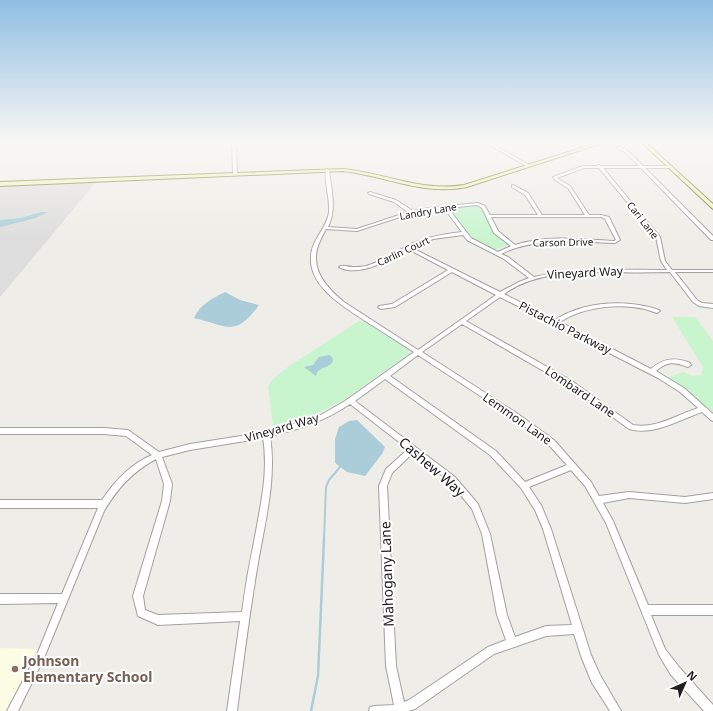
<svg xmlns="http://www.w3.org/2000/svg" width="713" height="711" viewBox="0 0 713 711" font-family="'Noto Sans',sans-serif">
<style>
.residential{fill:#ddd}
.education{fill:#fbfce3}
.park{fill:#c8f5ce}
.water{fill:#abcdd9}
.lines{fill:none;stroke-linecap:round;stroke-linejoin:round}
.stream-far1{stroke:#abcdd9;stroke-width:2}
.stream{stroke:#abcdd9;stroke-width:2.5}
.street-casing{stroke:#a1a1a1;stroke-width:2}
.secondary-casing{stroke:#606e0f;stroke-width:2}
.street{fill:#fff;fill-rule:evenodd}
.secondary{fill:#eff4c0;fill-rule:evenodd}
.education-dot{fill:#8d6e63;stroke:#fff;stroke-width:1.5}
.labels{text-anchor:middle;stroke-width:4;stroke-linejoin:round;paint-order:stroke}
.far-street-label{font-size:10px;fill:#202020;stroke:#fff}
.street-label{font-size:12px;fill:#202020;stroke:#fff}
.near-street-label{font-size:14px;fill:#202020;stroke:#fff}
.near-education-label{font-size:14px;font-weight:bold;fill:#785e54;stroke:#fff;text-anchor:start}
</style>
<rect width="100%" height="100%" fill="#efede7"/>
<path class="residential" d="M 97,181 L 0,297 L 0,186 Z"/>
<path class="education" d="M 0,648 L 40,649 L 9,711 L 0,711 Z"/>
<g class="park">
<path d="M 468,205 L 478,205 L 483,208 L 491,228 L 508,245 L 495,250 L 473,238 L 448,208 Z"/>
<path d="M 672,317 L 695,317 L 713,341 L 713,412 L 669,377 L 683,372 L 691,376 L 701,375 L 703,367 Z"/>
<path d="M 359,321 L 365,321 L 408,349 L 410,353 L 342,401 L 308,418 L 277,428 L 273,426 L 268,386 L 273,379 L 289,366 Z"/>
</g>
<g class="water">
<path d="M 41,212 L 48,212 L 36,218 L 0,227 L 0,220 L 21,218 Z"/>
<path d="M 225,292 L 240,300 L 259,305 C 235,339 226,325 194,318 C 200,304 212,299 225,292 Z"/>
<path d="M 329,355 L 332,357 L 333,361 C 329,369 318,366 316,376 L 304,367 L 313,365 L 319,357 Z"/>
<path d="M 357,420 L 385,447 L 382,454 L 365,476 L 347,472 L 335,463 L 335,439 L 339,427 L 349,421 Z"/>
</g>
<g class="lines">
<path class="stream-far1" d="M 324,540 L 326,487 L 329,480 L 340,467"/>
<path class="stream" d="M 311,711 L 318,676 L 324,539"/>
<g class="street-casing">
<g id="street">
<path d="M 232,141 L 236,141 L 237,174 L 235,175 L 233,174 Z"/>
<path d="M 483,141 L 487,141 L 531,166 L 528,167 Z"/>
<path d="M 618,146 L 627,150 L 643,166 L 671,166 L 672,167 L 670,168 L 645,168 L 713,236 L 713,240 L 711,240 L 641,168 L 603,168 L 660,237 L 665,261 L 672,270 L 713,270 L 713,272 L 675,272 L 697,300 L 702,303 L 713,304 L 713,308 L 699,306 L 693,302 L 670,272 C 652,272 635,273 617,272 C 580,272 535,271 504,294 L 555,320 C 584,301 627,299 659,310 L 660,311 L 657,313 C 653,312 649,310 645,309 C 618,303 583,307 560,322 L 651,369 C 663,358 676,357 690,363 L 691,365 L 688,367 C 674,362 668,361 656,371 L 684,388 L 713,414 L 713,421 L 711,420 L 702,412 C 679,420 654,436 629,429 L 568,385 L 462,324 L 422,352 L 518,414 L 554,440 L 591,482 L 599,496 L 629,492 L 685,497 L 713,493 L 713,499 L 685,503 L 629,498 L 603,503 L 613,521 L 648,605 L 713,605 L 713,615 L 651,615 L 665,649 L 679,667 L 713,705 L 713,711 L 704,711 L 671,675 L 659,655 L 606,523 L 585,486 L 571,470 L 529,487 L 541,505 L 551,529 L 591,655 L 600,675 L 621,711 L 610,711 L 592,683 L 581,656 L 574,634 L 546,636 L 494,654 L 415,709 L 408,711 L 369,711 L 370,707 L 374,706 L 394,705 L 386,666 L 379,486 L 386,469 L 408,449 L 350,404 C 325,421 300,429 270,436 C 277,481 264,525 257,569 C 249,616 243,664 237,711 L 227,711 L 240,621 L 158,625 L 138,616 L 133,596 L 162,501 L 164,484 L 156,459 C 132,472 118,488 104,511 L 44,658 L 18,711 L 7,711 L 38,652 L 58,603 L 0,604 L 0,594 L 62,594 L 98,508 L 0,508 L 0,500 L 102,500 C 115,481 130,464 152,455 L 126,436 L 104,434 L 0,434 L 0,428 L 104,428 L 128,430 L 159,452 L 190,444 L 241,436 L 270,431 L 297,423 L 319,416 L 345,401 L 414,352 C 399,343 385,333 370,324 C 348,309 308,288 311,256 C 312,239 327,228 329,212 C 330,197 324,183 326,169 L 329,170 C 331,189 337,209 328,227 L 357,229 L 408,212 L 394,202 L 369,194 L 368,193 L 370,192 L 396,200 L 413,211 L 436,207 L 478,203 L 485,206 L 490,215 L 538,215 L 525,195 L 512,187 L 512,185 L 513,185 L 528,193 L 542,215 L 585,215 L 568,188 L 555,180 L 553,177 L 583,166 L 597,166 L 599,165 L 601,166 L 639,166 L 625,152 L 617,148 L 616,147 ZM 584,168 L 599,168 L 656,237 L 661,261 L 667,270 C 623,270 577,267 534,277 L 508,257 L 501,254 C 537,236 577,242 615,243 L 620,240 L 609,217 L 601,215 L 589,215 L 570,186 L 557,178 ZM 477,205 L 482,208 L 494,233 L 511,246 L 498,252 L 471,238 L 448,208 ZM 444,208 L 462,232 C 446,234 431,236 416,242 C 399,249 384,261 366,266 C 362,267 357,267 353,267 C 348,267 343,264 339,267 C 359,278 391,259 408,249 L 448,270 L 392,304 L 379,306 L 378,307 L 379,308 L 381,309 L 395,307 L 452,272 L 496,295 L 418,350 L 344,302 C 327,288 310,270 318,246 C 320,240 323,235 326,229 L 357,231 L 406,215 ZM 491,217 L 601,217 L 605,219 L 616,240 L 614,241 C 581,239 547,235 515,245 L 498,231 ZM 463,235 L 467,240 L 504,259 L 529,278 L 519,282 L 500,292 L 412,248 L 433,239 ZM 500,297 L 658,378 L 680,392 L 698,408 C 677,415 656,429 633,425 L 572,381 L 466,321 ZM 418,355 L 514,418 L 548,444 L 567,465 L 525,482 L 496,451 L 390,376 ZM 385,379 L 490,455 L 521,488 L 535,510 L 543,529 L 572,625 L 546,626 L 515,637 L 507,615 L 490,534 L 478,504 L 455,477 L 355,401 ZM 263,438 C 269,473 260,507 254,542 C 249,565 245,588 242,612 L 158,615 L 145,610 L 143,596 L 170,501 L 172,484 L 162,457 L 190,450 ZM 413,453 L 449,481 L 472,509 L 482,534 L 497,615 L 506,640 L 488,647 L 409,700 L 404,702 L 396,666 L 387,486 L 392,473 Z"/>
</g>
</g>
<g class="secondary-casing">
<g id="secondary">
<path d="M 603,141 L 609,141 L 467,187 C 425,196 385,176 343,171 L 0,186 L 0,182 L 343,169 C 385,173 422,192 464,185 Z"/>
<path d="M 640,141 L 644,141 L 713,204 L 713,209 Z"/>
</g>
</g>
<use href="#street" class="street"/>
<use href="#secondary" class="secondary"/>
</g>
<linearGradient id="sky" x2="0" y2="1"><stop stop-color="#8fbee2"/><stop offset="0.59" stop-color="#f8f7f4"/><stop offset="1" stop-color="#f8f7f4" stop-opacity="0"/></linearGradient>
<rect width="713" height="240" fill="url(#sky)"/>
<circle class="education-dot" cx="15" cy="669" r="4"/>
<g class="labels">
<g class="far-street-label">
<text transform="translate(428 211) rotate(-10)" y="4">Landry Lane</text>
<text transform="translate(643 220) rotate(52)" y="4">Cari Lane</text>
<text transform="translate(563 242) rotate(-1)" y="4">Carson Drive</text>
<text transform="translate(403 251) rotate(-25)" y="4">Carlin Court</text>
</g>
<g class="street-label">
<text transform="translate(585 273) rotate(-3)" y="4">Vineyard Way</text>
<text transform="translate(565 328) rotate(27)" y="4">Pistachio Parkway</text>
<text transform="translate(580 392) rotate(34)" y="4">Lombard Lane</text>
<text transform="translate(517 419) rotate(35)" y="4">Lemmon Lane</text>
<text transform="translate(282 428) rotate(-16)" y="4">Vineyard Way</text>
</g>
<g class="near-street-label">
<text transform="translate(432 467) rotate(41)" y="5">Cashew Way</text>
<text transform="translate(387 574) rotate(-92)" y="5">Mahogany Lane</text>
</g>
<g class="near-education-label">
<text x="23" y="666">Johnson<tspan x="23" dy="16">Elementary School</tspan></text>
</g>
</g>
<g transform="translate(685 683) rotate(45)" stroke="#ffffff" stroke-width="3" paint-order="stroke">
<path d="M0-3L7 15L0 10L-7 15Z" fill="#202020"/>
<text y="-6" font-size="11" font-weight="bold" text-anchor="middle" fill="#202020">N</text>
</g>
</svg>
